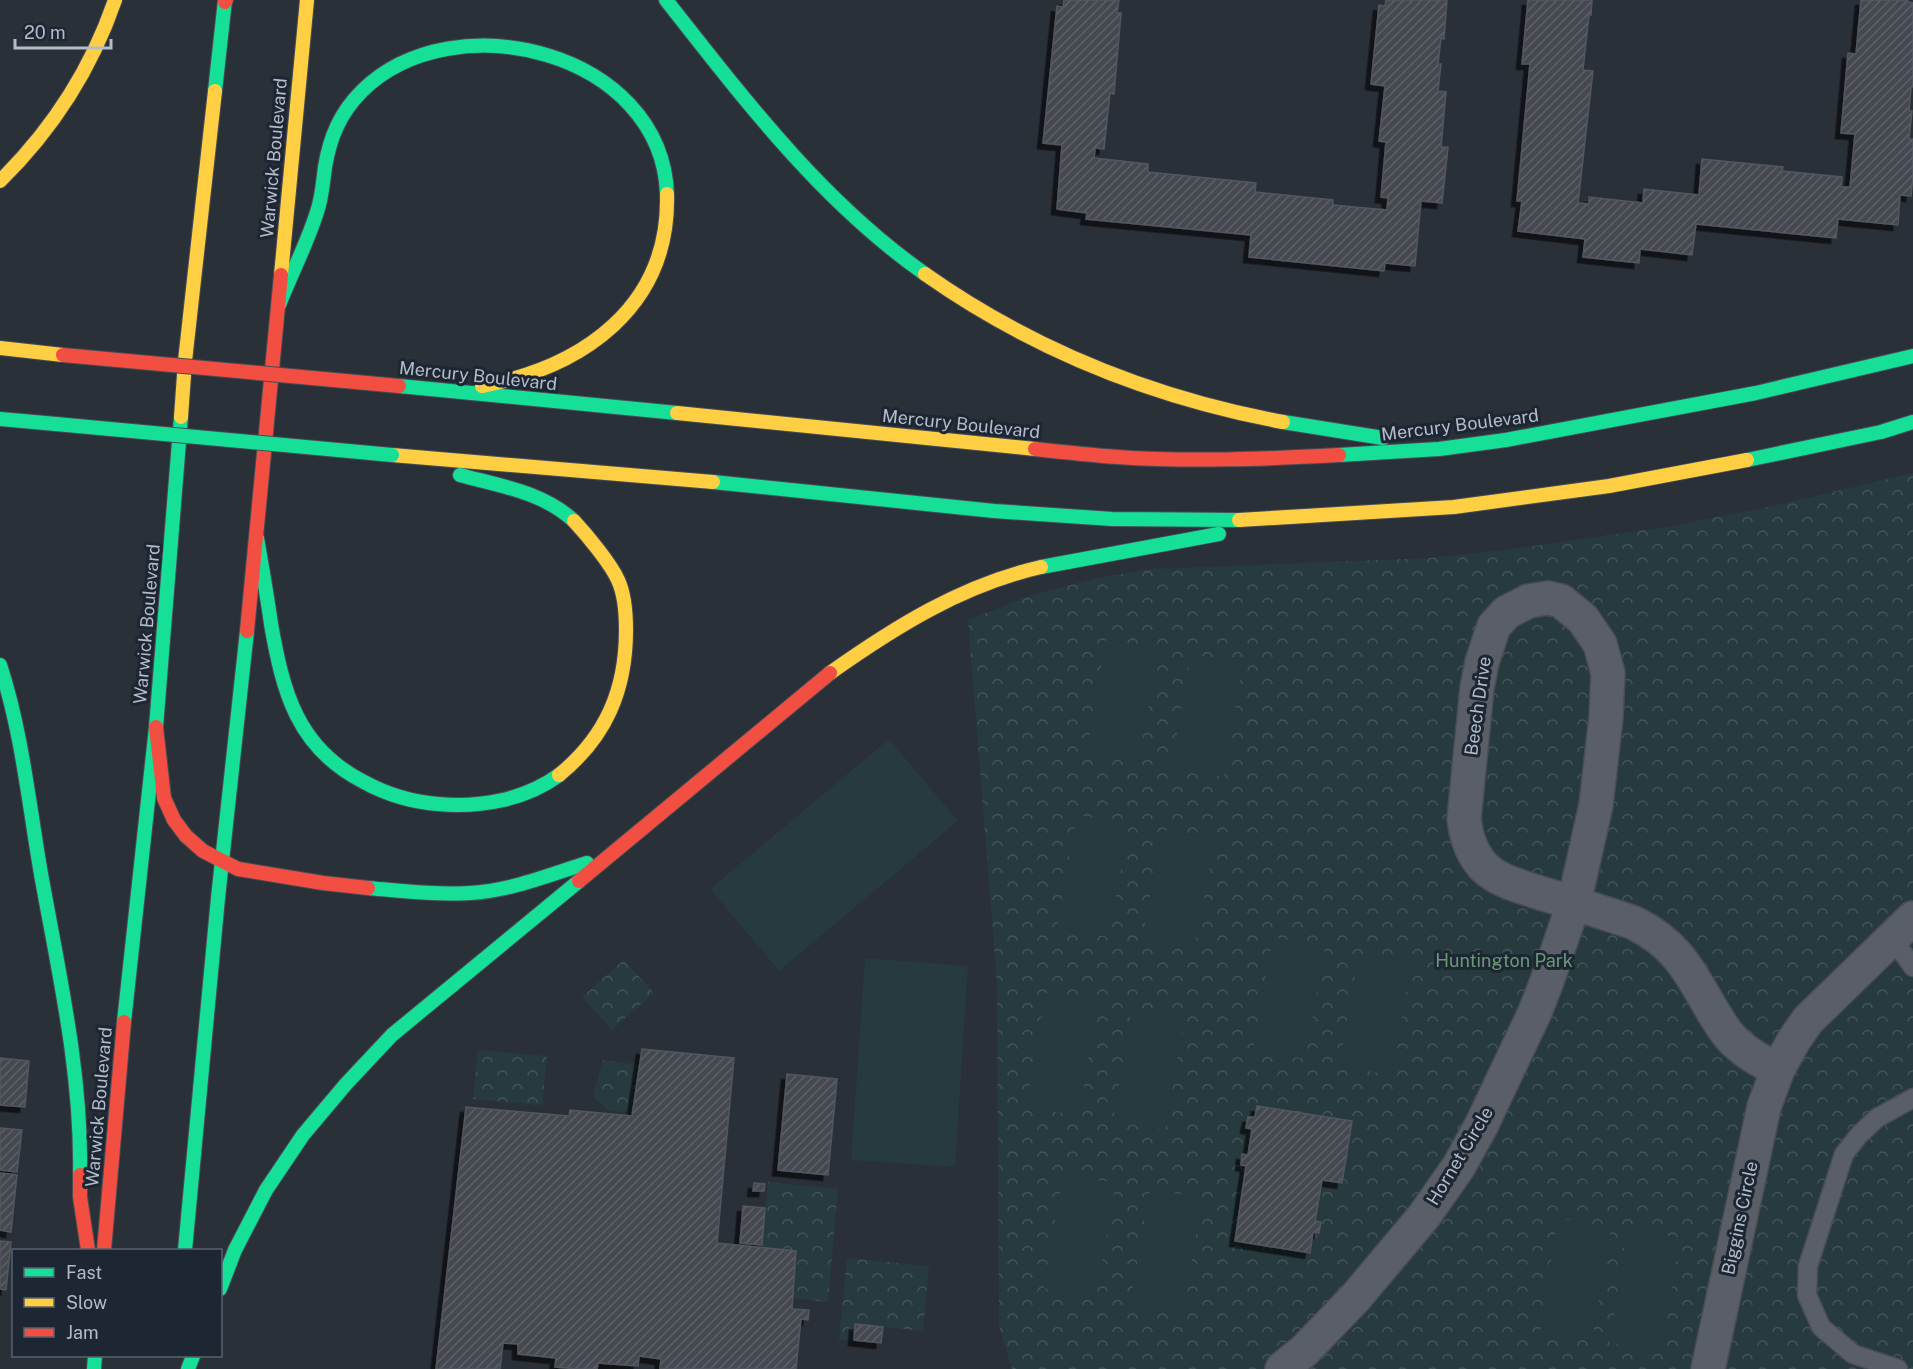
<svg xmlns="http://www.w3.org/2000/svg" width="1913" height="1369" viewBox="0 0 1913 1369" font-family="'Public Sans',sans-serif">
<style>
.park{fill:url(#park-crowns)}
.pitch{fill:#273a3e}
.building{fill:url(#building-hatch);stroke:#52575f;stroke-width:1.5;filter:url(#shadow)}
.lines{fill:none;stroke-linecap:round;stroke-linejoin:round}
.lane-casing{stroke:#484c53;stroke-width:21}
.street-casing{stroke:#484c53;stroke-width:36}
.fast-casing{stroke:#484c55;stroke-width:16}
.slow-casing{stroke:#484c55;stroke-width:16}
.jam-casing{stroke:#484c55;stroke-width:16}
.lane{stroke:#5a5e66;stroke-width:18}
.street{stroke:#5a5e66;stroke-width:33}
.fast{stroke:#16e098;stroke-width:14}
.slow{stroke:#ffcf43;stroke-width:14}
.jam{stroke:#f24e42;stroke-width:14}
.fast-bridge-casing{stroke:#474c53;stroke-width:16;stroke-linecap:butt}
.jam-bridge-casing{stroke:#474c53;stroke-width:16;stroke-linecap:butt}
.fast-bridge{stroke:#16e098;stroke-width:14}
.jam-bridge{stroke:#f24e42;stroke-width:14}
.labels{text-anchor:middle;stroke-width:6;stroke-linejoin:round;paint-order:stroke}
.street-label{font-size:18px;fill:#b4bcc9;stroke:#1d2633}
.park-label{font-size:18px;fill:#6b9a76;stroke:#1d2633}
</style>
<defs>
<pattern id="park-crowns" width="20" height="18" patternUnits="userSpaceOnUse" patternTransform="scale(1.5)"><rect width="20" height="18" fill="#273a3e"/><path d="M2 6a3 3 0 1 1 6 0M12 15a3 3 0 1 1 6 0" fill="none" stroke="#445559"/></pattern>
<pattern id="building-hatch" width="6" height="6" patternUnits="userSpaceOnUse" patternTransform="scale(1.5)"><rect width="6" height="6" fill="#444950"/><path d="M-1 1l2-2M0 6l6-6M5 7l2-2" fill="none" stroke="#5d6168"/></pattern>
<filter id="shadow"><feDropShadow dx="-5.5" dy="5.5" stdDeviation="0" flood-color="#0009"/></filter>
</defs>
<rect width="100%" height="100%" fill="#2a3038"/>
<g class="park">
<path d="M 1913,473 L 1913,1369 L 1012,1369 L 999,1326 L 997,983 L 968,620 L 1035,594 L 1098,578 L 1151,569 L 1430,558 L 1504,550 L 1672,526 L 1782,504 Z"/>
<path d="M 624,960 L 654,993 L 612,1030 L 582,997 Z"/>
<path d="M 478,1050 L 547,1056 L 542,1105 L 473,1099 Z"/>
<path d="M 603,1060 L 639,1065 L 632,1113 L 608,1110 L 593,1096 Z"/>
<path d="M 768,1182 L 838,1189 L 828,1302 L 791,1298 L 796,1251 L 761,1248 Z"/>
<path d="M 847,1258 L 929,1266 L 923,1331 L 855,1324 L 854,1340 L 839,1340 Z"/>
</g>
<g class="pitch">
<path d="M 1106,640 L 1159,649 L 1138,763 L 1086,754 Z"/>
<path d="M 1191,654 L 1243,663 L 1223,777 L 1171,768 Z"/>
<path d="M 889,739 L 958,821 L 779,971 L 710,889 Z"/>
<path d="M 1077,815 L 1129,824 L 1109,937 L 1057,927 Z"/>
<path d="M 1162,830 L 1215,839 L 1194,951 L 1142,942 Z"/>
<path d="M 1273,937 L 1325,947 L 1305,1059 L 1253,1049 Z"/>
<path d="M 1359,954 L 1412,963 L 1391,1075 L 1339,1066 Z"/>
<path d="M 865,958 L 968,966 L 955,1167 L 851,1160 Z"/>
<path d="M 1046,993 L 1098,1002 L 1079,1116 L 1026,1107 Z"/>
<path d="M 1132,1007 L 1185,1016 L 1165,1130 L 1113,1121 Z"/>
<path d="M 1063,1174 L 1116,1183 L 1096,1297 L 1044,1288 Z"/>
<path d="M 1150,1189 L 1202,1198 L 1183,1312 L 1130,1303 Z"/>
<path d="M 1558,1218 L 1611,1227 L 1592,1341 L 1540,1333 Z"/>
<path d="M 1627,1230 L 1680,1238 L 1662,1352 L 1610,1343 Z"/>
</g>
<g class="building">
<path d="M 1064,0 L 1119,0 L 1117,13 L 1121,13 L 1114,94 L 1110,93 L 1104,149 L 1095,148 L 1094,158 L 1148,164 L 1148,172 L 1256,183 L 1255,192 L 1333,200 L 1333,205 L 1387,210 L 1388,198 L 1381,197 L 1386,142 L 1379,141 L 1385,86 L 1371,84 L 1379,5 L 1385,6 L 1386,0 L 1447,0 L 1444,39 L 1441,38 L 1438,64 L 1441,64 L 1438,91 L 1446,92 L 1441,147 L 1448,147 L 1442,203 L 1421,201 L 1415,266 L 1385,263 L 1384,271 L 1249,257 L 1251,235 L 1086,219 L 1087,213 L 1057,209 L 1062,145 L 1043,143 L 1057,6 L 1063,7 Z"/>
<path d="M 1528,0 L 1592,0 L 1591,15 L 1589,15 L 1583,70 L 1593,71 L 1578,203 L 1589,204 L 1589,197 L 1643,203 L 1644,189 L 1699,195 L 1702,159 L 1783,167 L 1782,171 L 1842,177 L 1841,187 L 1850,187 L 1855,134 L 1841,133 L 1848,53 L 1856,54 L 1861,0 L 1908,0 L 1907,2 L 1913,3 L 1913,87 L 1911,87 L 1909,111 L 1912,111 L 1909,139 L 1913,139 L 1913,176 L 1911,196 L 1900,195 L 1898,225 L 1838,219 L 1836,238 L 1696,224 L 1692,255 L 1640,249 L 1639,263 L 1583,257 L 1585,239 L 1518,231 L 1522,201 L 1517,201 L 1530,64 L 1522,64 Z"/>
<path d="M 642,1049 L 734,1058 L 717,1243 L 796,1251 L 792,1309 L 809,1310 L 808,1320 L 801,1319 L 796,1369 L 660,1369 L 661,1359 L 639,1356 L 638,1366 L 598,1363 L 597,1369 L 577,1369 L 555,1367 L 556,1358 L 518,1354 L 518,1344 L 503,1343 L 500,1369 L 436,1369 L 466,1107 L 569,1116 L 570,1110 L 632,1116 Z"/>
<path d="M 0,1058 L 29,1061 L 25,1107 L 0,1105 Z"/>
<path d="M 787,1074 L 837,1079 L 828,1175 L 778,1170 Z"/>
<path d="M 1257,1106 L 1352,1121 L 1342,1183 L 1322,1180 L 1315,1221 L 1321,1222 L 1319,1233 L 1313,1232 L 1310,1253 L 1235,1241 L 1246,1166 L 1241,1165 L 1242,1154 L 1248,1155 L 1252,1129 L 1246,1128 L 1248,1117 L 1255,1117 Z"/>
<path d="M 0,1128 L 22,1130 L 17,1172 L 0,1170 Z"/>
<path d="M 0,1173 L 17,1175 L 11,1232 L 0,1230 Z"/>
<path d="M 754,1183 L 765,1184 L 764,1191 L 753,1191 Z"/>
<path d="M 743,1206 L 765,1208 L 762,1245 L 740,1243 Z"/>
<path d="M 0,1241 L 11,1242 L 6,1290 L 0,1289 Z"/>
<path d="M 855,1324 L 883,1327 L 881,1343 L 854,1340 Z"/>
</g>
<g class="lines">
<g class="lane-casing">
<g id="lane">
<path d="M 1892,938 L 1913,967"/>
<path d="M 1898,1369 L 1853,1354 L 1821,1327 L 1807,1295 L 1808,1266 L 1844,1154 L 1859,1135 L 1877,1118 L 1913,1098"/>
</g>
</g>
<g class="street-casing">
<g id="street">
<path d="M 1282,1369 L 1305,1350 L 1356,1297 L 1424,1216 L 1459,1166 L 1481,1126 L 1535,1012 L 1547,981 L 1574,903 L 1596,805 L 1606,717 L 1608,673 L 1600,644 L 1583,619 L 1561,601 L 1548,598 L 1529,601 L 1507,612 L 1494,626 L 1482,662 L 1477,688 L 1464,819 C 1466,836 1472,855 1485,868 C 1499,881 1517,885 1534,891 C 1557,898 1581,905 1604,913 C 1613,916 1624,919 1634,923 C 1687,949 1694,985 1724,1029 C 1737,1048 1757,1060 1778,1069"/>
<path d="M 1708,1369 L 1764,1107 L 1778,1069 L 1794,1040 L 1808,1020 L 1913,918"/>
</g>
</g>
<g class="fast-casing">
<g id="fast">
<path d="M 666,0 C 744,99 821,201 925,274"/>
<path d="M 215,91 L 225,0"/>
<path d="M 279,305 C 291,274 307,244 317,212 C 322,198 323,182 325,167 C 330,137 340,113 362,91 C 454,0 662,52 667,194"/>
<path d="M 399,386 L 677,413"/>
<path d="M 0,419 L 56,424"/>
<path d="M 1283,422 L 1383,438"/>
<path d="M 1339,455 L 1439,449 L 1506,440 L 1756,393 L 1913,356"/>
<path d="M 1747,460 L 1881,432 L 1913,422"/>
<path d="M 460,475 C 500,486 543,492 574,521"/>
<path d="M 713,482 L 994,511 L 1112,519 L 1239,520"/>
<path d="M 257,538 C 262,567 267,595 271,624 C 283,692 297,748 364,782 C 386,794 412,802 438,804 C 479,808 525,800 559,775"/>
<path d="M 1041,567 L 1219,534"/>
<path d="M 0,665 C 22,732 29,805 41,874 C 59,974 82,1074 80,1175"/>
<path d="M 368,888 C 402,891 436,895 470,893 C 510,891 549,875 587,863"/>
<path d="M 124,1022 L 156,727 L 181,417"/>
<path d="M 185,1250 L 218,898 L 247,631"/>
<path d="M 220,1289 L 235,1250 L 266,1190 L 303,1135 L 346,1084 L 392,1035 L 579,881"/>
<path d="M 94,1369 L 95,1356"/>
<path d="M 188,1369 L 193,1356"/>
</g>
</g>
<g class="slow-casing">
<g id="slow">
<path d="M 0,181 C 53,129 91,70 115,0"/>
<path d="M 925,274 C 1033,350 1154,398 1283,422"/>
<path d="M 281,275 L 307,0"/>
<path d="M 0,348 L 63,355"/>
<path d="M 482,386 C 583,367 670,307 667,194"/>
<path d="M 677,413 L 1035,449"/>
<path d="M 181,417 L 185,361 L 215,91"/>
<path d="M 392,455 L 713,482"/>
<path d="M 1239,520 L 1454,507 L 1609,486 L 1747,460"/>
<path d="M 830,673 C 895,627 962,585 1041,567"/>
<path d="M 559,775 C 606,737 626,690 626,630 C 626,614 625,595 618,580 C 611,564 587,535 574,521"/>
</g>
</g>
<g class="jam-casing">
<g id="jam">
<path d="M 225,2 L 226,0"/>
<path d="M 1035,449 C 1062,452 1090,455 1117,457 C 1191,462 1265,459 1339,455"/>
<path d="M 247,631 L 281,275"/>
<path d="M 156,727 L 164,798 L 174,820 L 186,836 L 203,851 L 238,869 L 323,883 L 368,888"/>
<path d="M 579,881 L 830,673"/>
<path d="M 80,1175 L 80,1197 L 88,1250"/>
<path d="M 104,1250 L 124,1022"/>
</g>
</g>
<use href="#lane" class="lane"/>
<use href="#street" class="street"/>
<use href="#fast" class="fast"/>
<use href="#slow" class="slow"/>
<use href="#jam" class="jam"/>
<g class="fast-bridge-casing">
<path id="fast-bridge" d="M 56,424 L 392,455"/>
</g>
<g class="jam-bridge-casing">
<path id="jam-bridge" d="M 63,355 L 399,386"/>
</g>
<use href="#fast-bridge" class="fast-bridge"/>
<use href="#jam-bridge" class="jam-bridge"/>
</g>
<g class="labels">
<g class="street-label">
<text transform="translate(274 158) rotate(-85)" y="6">Warwick Boulevard</text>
<text transform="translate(478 376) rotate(6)" y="6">Mercury Boulevard</text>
<text transform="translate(961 424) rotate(6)" y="6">Mercury Boulevard</text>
<text transform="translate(1460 425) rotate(-7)" y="6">Mercury Boulevard</text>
<text transform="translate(147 624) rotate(-85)" y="6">Warwick Boulevard</text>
<text transform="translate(1478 706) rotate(-82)" y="6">Beech Drive</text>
<text transform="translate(99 1107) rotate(-85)" y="6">Warwick Boulevard</text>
<text transform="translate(1460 1156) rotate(-59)" y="6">Hornet Circle</text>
<text transform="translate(1740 1218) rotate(-78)" y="6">Biggins Circle</text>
</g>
<g class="park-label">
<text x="1504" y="967">Huntington Park</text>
</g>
</g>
<rect x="12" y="1249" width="210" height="108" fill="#1d2633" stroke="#59626f" stroke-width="1.5"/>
<rect x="24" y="1268" width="30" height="9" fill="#16e098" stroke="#59626f" stroke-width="1.5"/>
<text x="66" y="1279" font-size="18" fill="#b4bcc9">Fast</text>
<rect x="24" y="1298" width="30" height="9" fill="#ffcf43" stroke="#59626f" stroke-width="1.5"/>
<text x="66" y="1309" font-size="18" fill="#b4bcc9">Slow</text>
<rect x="24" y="1328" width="30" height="9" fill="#f24e42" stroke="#59626f" stroke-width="1.5"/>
<text x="66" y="1339" font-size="18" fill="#b4bcc9">Jam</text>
<path d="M15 39v9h96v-9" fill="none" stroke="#b4bcc9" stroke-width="3"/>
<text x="24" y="39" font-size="18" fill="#b4bcc9" stroke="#1d2633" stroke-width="4.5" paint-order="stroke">20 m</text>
</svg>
